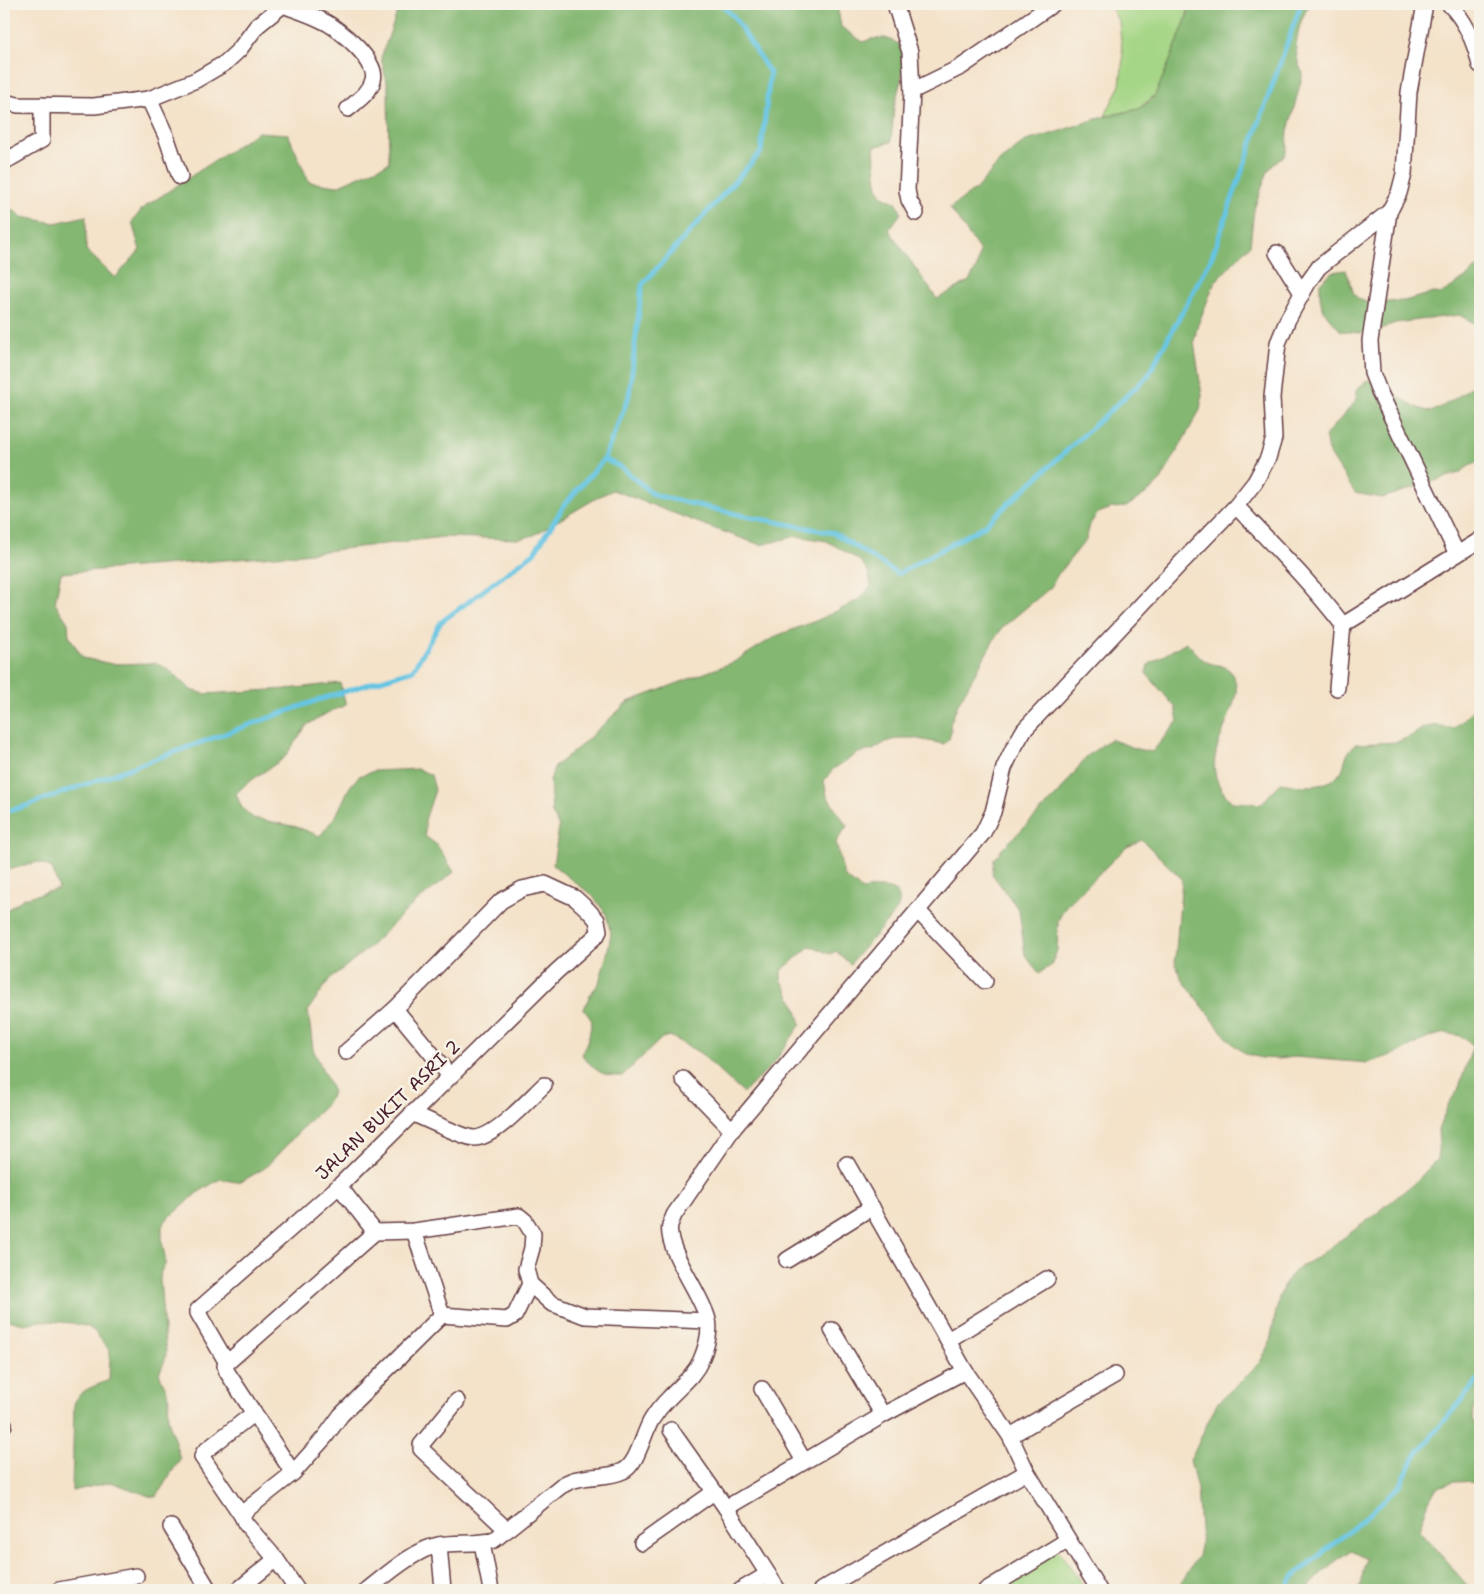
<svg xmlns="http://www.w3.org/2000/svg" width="1484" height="1594" viewBox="0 0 1484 1594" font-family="'Shantell Sans',sans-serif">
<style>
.green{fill:#a5d685;stroke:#787a58}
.forest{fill:#84b772;stroke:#676b4e}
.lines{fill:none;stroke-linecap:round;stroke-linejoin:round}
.stream{stroke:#65c5e3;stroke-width:5}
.street-casing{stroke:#643c43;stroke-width:18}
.street{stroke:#fff;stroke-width:15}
.labels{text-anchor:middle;stroke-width:5;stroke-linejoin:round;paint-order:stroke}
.street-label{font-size:18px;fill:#4a1f2b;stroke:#f7f3e8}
</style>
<rect width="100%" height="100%" fill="#f7f3e8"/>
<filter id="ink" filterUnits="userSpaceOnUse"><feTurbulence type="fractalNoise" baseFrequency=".02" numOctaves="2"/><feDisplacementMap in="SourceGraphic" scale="10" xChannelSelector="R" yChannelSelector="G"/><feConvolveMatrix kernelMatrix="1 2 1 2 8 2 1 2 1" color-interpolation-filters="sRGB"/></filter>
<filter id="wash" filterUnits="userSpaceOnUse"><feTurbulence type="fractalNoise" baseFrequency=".0096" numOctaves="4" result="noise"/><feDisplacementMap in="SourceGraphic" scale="20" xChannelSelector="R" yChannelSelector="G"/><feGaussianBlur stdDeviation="1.12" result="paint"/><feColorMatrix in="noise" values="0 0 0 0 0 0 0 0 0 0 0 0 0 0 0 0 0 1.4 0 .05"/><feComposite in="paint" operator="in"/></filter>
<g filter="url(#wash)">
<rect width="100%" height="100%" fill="#f4e2c9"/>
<g class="green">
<path d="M 1109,4 L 1151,4 L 1155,8 L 1163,4 L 1189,4 L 1189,6 L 1185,22 L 1169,63 L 1155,95 L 1138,109 L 1105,116 L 1120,85 L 1123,59 L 1119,22 Z"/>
<path d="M 1058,1550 L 1087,1590 L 992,1590 Z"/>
</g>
<g class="forest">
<path d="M 400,4 L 837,4 L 841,27 L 863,42 L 871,39 L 885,38 L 893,41 L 900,45 L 906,61 L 894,107 L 891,142 L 874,147 C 875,158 875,188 882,195 C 886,199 892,200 897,203 L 901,213 L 889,230 L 937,299 L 969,281 L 977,267 L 980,251 L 950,208 L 976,189 L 1000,161 L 1026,141 L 1048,135 L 1096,119 L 1138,109 L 1150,101 L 1155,95 L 1169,63 L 1188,14 L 1189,4 L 1310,4 C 1298,21 1290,54 1303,73 L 1288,131 L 1287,148 L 1285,155 L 1273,165 L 1268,171 L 1254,209 L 1250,245 L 1215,282 L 1197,327 L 1194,341 L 1202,396 L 1200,410 L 1161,480 L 1151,490 L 1126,507 L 1112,508 L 1098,513 L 1090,524 L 1086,540 L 1058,574 L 1051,587 L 1004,626 L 995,638 L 958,704 L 950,724 L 951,731 L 949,739 L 944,744 L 913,738 L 900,738 L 886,742 L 873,750 L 858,753 L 833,769 L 824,781 L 827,796 L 847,826 L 836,842 L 844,876 L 862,890 C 878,887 908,884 897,910 L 850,964 L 836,951 L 830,954 C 822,952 818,947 810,946 L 781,971 L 781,979 L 796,1008 L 801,1024 L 773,1064 L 743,1093 L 700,1053 L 670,1036 L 662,1038 L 622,1076 C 600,1076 596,1071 582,1055 L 589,1036 L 592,1021 L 584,1009 L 590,995 L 599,983 L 607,954 L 611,934 L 606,914 L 592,895 L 568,877 L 553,865 L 559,827 L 552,813 L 550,780 L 555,766 L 579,747 L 628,702 L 734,662 L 776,636 L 818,620 L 847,606 L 861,598 L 871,586 L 868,571 L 859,560 L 827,541 L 797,536 L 761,545 L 710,527 L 613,490 L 600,496 L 534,535 L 519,539 L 443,537 L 301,554 L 61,573 L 55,603 L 68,623 L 69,636 L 83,658 L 112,664 L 156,663 L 169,670 L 191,690 L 206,694 L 287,689 L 340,683 L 346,705 L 329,712 L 307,725 L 284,758 L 246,784 L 236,794 L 242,808 L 253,818 L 297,827 L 320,836 L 337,814 L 349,788 L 359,776 L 374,771 L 418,769 L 431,775 L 435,790 L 425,820 L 425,836 L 437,845 L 454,872 L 410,907 L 372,945 L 329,980 L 308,1010 L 313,1049 L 333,1092 L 325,1106 L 308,1122 L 265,1168 L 244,1180 L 236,1182 L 220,1179 L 197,1193 L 167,1219 L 162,1226 L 162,1242 L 165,1257 L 165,1265 L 161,1271 L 160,1279 L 165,1345 C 168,1356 164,1363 159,1373 L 169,1396 L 168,1419 L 180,1459 L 156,1497 L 149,1496 L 111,1482 L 72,1491 L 74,1405 C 77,1390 96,1386 109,1380 L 110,1351 L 94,1331 L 88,1327 L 72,1323 L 48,1321 L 40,1321 L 24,1324 L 4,1319 L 4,912 L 24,898 L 59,889 L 52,868 L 38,862 L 4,871 L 4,203 L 22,217 L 55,223 L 86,216 L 86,250 L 115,278 L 140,250 L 132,222 L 143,208 L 258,132 L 288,134 L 309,182 L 337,186 L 389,163 L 388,87 L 381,58 Z"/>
<path d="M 1480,265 L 1480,334 L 1476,324 L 1459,315 L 1395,323 L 1369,334 L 1341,331 C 1324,312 1319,310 1320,283 L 1332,272 L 1346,270 L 1354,294 L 1359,299 L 1366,302 L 1374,303 L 1404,301 L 1433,293 L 1441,294 L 1467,277 Z"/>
<path d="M 1480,378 L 1480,462 L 1472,464 L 1459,473 L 1382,498 L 1355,493 L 1328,451 L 1325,436 L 1355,402 L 1358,388 L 1368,380 L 1382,385 L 1393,394 L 1418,408 L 1431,412 C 1448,404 1467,392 1480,378 Z"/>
<path d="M 1186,642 C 1193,648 1201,660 1209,663 C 1218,666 1225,664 1232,673 C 1234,675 1234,678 1235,681 C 1238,691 1235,700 1231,710 C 1219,745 1200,771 1232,802 L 1262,804 L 1271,793 L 1281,783 C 1301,787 1327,790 1341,772 C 1344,768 1344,762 1346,757 C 1348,752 1352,748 1355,744 L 1397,742 L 1411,736 L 1423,728 L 1437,725 L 1453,729 C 1464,720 1473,711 1480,699 L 1480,1395 L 1473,1410 L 1472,1419 L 1480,1435 L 1480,1481 L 1454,1482 L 1437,1487 L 1429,1501 L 1419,1530 L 1466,1584 L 1469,1590 L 1359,1590 L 1366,1558 L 1351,1550 C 1334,1562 1319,1573 1307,1590 L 1178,1590 L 1181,1583 L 1198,1556 L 1201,1541 L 1197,1489 L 1190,1460 L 1217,1403 L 1239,1383 L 1260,1362 L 1269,1346 L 1279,1297 L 1285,1283 L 1294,1271 L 1320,1255 L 1372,1217 L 1417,1181 L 1437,1159 L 1439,1144 L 1438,1130 L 1449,1103 L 1458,1090 L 1473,1045 L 1461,1036 L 1445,1033 L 1430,1037 L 1398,1053 L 1368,1063 L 1294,1057 L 1279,1059 L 1262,1058 L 1246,1054 L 1234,1045 L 1223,1033 L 1181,978 L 1175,962 L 1182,879 L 1142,840 L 1127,847 L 1116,857 L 1065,907 L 1058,921 L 1057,950 L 1052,965 L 1039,973 L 1025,955 L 1019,910 L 992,874 L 994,859 L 1003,848 L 1059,793 L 1086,757 L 1110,739 L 1137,749 L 1152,752 L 1178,721 L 1175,707 L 1146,673 L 1148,665 Z"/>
</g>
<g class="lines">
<g class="stream">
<path d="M 604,459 L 622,468 L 654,495 L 745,516 L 834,533 L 898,574 L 984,526 L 1147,377 L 1211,259 L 1301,4"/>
<path d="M 4,812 L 23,807 L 318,700 L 413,670 L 441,622 L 534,553 L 565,504 L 604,459 L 629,396 L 642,285 L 761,152 L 770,73 L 734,17 L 721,4"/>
<path d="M 1287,1590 L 1292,1578 L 1366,1517 L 1401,1484 L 1415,1456 L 1480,1378"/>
</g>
</g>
</g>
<g filter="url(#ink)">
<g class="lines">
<g class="street-casing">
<g id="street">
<path d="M 895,4 L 910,52 L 912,91"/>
<path d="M 1449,4 C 1465,20 1475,43 1480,65"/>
<path d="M 149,99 L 166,136 L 180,177"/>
<path d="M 4,102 L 18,105 L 94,106 L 149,99 L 196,80 L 225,63 L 239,50 L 257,26 L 283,5 C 296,10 310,14 323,21 C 339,28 379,62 373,80 C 370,93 357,101 348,109"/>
<path d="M 4,162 L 42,140 L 42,105"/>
<path d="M 1389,212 L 1370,341 L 1372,373 L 1379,391 L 1457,554"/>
<path d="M 916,213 L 909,200 L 907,190 L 912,91 L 961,67 L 1053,4"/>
<path d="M 1277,253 L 1302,293"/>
<path d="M 1236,506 C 1273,545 1310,582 1343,625 L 1337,688"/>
<path d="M 1343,625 L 1480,540"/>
<path d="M 918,911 L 985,981"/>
<path d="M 395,1009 L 450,1076"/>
<path d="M 683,1079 L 732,1130"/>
<path d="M 412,1113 C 423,1118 465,1138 474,1138 C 495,1138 529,1099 544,1085"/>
<path d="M 847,1164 L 965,1371 L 1010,1436 L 1027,1472 L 1099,1590"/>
<path d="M 339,1186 L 375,1232 L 414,1231 L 519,1216 L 525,1221 L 533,1234 L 532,1248 L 526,1269 L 530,1284 L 551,1303 L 585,1316 L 708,1321"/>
<path d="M 414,1231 L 442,1315"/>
<path d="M 787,1260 L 872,1207"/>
<path d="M 832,1330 L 883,1415"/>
<path d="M 948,1340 L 1047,1279"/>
<path d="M 227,1363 L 198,1313 L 198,1310 L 339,1186 L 556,972 L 597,935 L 599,931 L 597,920 L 588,910 L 575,898 L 545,884 L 522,889 L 501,901 L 395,1009 L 346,1052"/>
<path d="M 762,1389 L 804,1461"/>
<path d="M 457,1401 L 421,1445 L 421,1449 L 507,1530"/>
<path d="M 254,1413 L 204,1452 L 202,1457 L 242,1516 L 245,1523 L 276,1559 L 297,1590"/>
<path d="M 4,1424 L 4,1425"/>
<path d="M 671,1430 L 726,1508"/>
<path d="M 1010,1436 L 1115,1375"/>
<path d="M 293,1473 L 325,1437 L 341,1415 L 442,1315 L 507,1320 L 515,1315 L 530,1284"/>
<path d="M 242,1516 L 245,1511 L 293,1473 L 227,1372 L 225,1366 L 227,1363 L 375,1232"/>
<path d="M 171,1527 L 209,1590"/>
<path d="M 482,1543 L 491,1590"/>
<path d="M 642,1543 L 714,1492"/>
<path d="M 439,1545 L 443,1590"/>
<path d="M 59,1590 L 136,1576"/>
<path d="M 238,1590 L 276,1559"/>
<path d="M 367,1590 C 385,1576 417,1548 439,1545 C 458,1542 476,1545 494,1540 L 561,1486 C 566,1483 572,1480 578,1479 C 593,1475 609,1478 623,1471 C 638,1464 643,1433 652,1419 C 657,1411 663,1404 669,1398 C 680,1386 694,1376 701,1360 C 706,1348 711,1333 708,1320 C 702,1294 665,1249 670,1225 C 671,1222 673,1218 674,1215 L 732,1130 L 983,833 L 993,812 L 1004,768 L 1013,749 L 1024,730 L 1178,566 L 1236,506 L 1255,482 L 1268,458 L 1274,438 L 1272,397 L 1278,343 L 1288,319 L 1309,281 L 1319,267 L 1389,212 L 1399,193 L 1404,174 L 1409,92 L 1425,4"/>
<path d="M 741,1590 L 768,1574"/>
<path d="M 778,1590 L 726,1508 L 883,1415 L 965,1371"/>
<path d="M 821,1590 L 1027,1472"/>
<path d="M 986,1590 L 1068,1540"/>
</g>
</g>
<use href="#street" class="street"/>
</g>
</g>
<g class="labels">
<g class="street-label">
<text transform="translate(388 1110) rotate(-44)" y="6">JALAN BUKIT ASRI 2</text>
</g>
</g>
<rect width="1484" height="1594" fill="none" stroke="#f7f3e8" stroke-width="20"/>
</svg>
